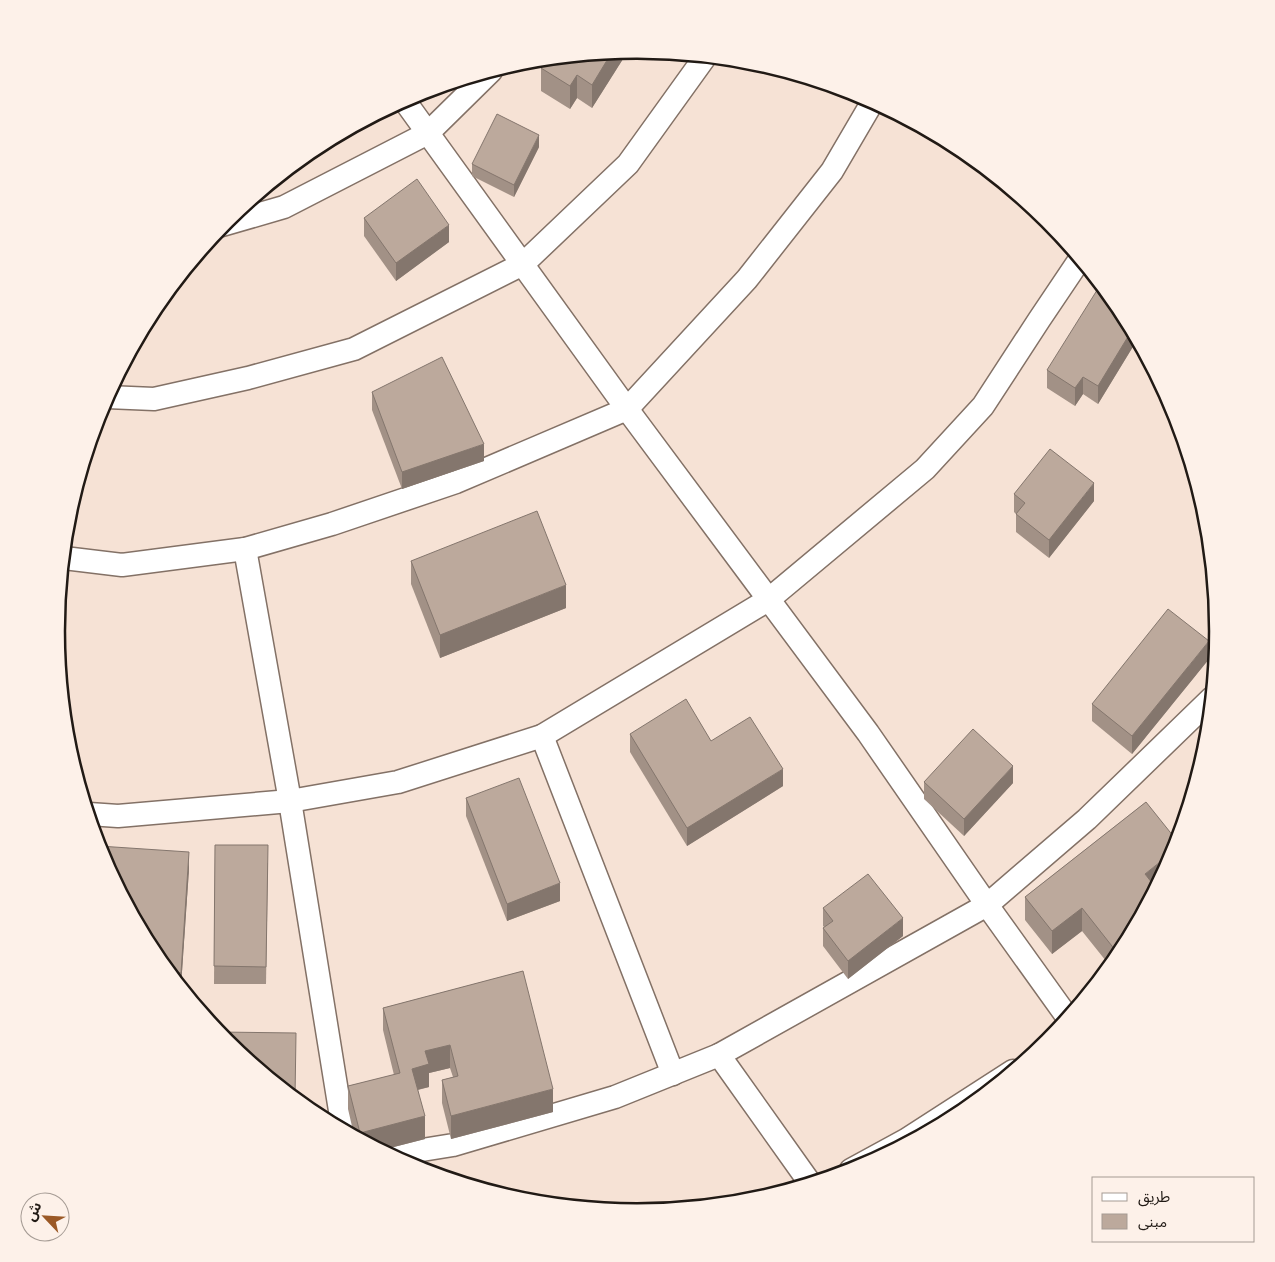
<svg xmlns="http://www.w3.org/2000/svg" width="1275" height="1262" viewBox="0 0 1275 1262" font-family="Roboto,'Noto Sans Arabic',sans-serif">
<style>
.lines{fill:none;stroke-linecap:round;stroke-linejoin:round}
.minor-casing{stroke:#837166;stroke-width:25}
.minor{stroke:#fff;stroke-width:22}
.wall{fill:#a29186}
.shaded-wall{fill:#84766d}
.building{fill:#bca99c;stroke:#84766d}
.rim{fill:none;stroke:#211a15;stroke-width:2.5}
</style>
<rect width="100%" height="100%" fill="#f6e2d5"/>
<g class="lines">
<g class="minor-casing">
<g id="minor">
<path d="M 404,100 L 627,409 L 868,733 L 987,905 L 1068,1018"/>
<path d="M 222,225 L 284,207 L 428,133 L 491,71"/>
<path d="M 107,397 L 154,399 L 248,378 L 354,349 L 523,264 L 628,164 L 705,57"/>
<path d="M 245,549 L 290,801 L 343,1129"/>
<path d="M 64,558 L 122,565 L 245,549 L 332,524 L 456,482 L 627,409 L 747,279 L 832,171 L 873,101"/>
<path d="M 542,736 L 673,1074"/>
<path d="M 89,814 L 118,816 L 290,801 L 398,782 L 542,736 L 768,600 L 925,469 L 983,406 L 1039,320 L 1080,259"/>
<path d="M 719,1055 L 987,905 L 1087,819 L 1212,698"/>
<path d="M 391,1155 L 453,1145 L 615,1097 L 719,1055 L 810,1183"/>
<path d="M 851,1170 L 906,1140 L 1013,1071"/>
</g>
</g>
<use href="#minor" class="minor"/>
</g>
<g class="wall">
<path d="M 628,51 L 592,108 L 577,98 L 570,109 L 541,91 L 541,68 Z"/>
<path d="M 539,147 L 514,197 L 472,176 L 472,164 Z"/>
<path d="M 364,218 L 449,242 L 396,281 L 364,236 Z"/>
<path d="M 1121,308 L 1137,340 L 1098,404 L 1083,394 L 1075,406 L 1047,388 L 1047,370 Z"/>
<path d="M 372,392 L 484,461 L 402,489 L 372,410 Z"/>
<path d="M 1014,494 L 1094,501 L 1049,558 L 1016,532 L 1016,514 L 1014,512 Z"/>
<path d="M 411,561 L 566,608 L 440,658 L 411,584 Z"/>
<path d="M 1212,568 L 1215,592 L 1210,590 L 1210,572 Z"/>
<path d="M 1209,659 L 1132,754 L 1092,721 L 1092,704 Z"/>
<path d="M 630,734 L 711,741 L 783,786 L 687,846 L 630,752 Z"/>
<path d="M 924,782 L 1013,783 L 964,836 L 924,799 Z"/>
<path d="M 466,798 L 560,901 L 507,921 L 466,816 Z"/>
<path d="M 1146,802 L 1120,954 L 1110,966 L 1082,931 L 1052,954 L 1025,920 L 1025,897 Z"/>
<path d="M 215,845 L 268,863 L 266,984 L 214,984 Z"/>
<path d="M 189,869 L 181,986 L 154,954 Z"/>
<path d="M 823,908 L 903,936 L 848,979 L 823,946 L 823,928 L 824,927 L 823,926 Z"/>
<path d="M 523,971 L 553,1112 L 451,1139 L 442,1103 L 442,1080 L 453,1077 L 450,1068 L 429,1073 L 429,1087 L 418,1090 L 425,1139 L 382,1150 L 354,1135 L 348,1109 L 348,1086 L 394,1075 L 383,1030 L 383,1008 Z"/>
</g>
<g class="shaded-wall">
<path d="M 628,51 L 592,108 L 592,85 L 612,52 Z"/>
<path d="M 577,75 L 577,98 L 570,109 L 570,86 Z"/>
<path d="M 539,135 L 539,147 L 514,197 L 514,185 Z"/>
<path d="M 449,225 L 449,242 L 396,281 L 396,263 Z"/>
<path d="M 1132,330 L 1137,340 L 1098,404 L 1098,386 Z"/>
<path d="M 1083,377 L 1083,394 L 1075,406 L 1075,388 Z"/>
<path d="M 484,444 L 484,461 L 402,489 L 402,472 Z"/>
<path d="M 1094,483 L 1094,501 L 1049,558 L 1049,540 Z"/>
<path d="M 566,585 L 566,608 L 440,658 L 440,635 Z"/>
<path d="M 1209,641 L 1209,659 L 1132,754 L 1132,736 Z"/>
<path d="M 1013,766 L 1013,783 L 964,836 L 964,819 Z"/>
<path d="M 783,769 L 783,786 L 687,846 L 687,828 Z"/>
<path d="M 1175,850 L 1174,854 L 1155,889 L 1145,874 Z"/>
<path d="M 189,852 L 189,869 L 181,986 L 181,973 Z"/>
<path d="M 560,883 L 560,901 L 507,921 L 507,904 Z"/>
<path d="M 1082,908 L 1082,931 L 1052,954 L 1052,931 Z"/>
<path d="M 903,918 L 903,936 L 848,979 L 848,961 Z"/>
<path d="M 450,1045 L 450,1068 L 429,1073 L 429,1087 L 412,1091 L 412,1069 L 425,1051 Z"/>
<path d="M 553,1089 L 553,1112 L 451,1139 L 451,1116 Z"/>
<path d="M 425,1116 L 425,1139 L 382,1150 L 360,1138 L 360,1133 Z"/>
</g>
<g class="building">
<path d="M 612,52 L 592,85 L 577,75 L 570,86 L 541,68 L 546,59 Z"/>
<path d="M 497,114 L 539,135 L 514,185 L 472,164 Z"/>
<path d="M 417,179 L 449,225 L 396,263 L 364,218 Z"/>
<path d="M 1099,287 L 1108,293 L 1121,308 L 1132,330 L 1098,386 L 1083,377 L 1075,388 L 1047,370 Z"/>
<path d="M 442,357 L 484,444 L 402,472 L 372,392 Z"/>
<path d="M 1050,449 L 1094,483 L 1049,540 L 1016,514 L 1025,503 L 1014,494 Z"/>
<path d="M 537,511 L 566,585 L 440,635 L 411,561 Z"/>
<path d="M 1212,568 L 1213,574 L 1210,572 Z"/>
<path d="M 1168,609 L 1209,641 L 1132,736 L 1092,704 Z"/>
<path d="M 686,699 L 711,741 L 750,717 L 783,769 L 687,828 L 630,734 Z"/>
<path d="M 973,729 L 1013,766 L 964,819 L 924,782 Z"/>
<path d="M 519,778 L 560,883 L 507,904 L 466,798 Z"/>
<path d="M 1146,802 L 1178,842 L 1175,850 L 1145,874 L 1156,888 L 1121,954 L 1119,955 L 1082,908 L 1052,931 L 1025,897 Z"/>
<path d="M 215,845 L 268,845 L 266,967 L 214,966 Z"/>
<path d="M 99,846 L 189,852 L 181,973 L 169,972 L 154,954 L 101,853 Z"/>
<path d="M 868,874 L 903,918 L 848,961 L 823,928 L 833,921 L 823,908 Z"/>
<path d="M 523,971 L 553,1089 L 451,1116 L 442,1080 L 458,1076 L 450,1045 L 425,1051 L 429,1064 L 412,1069 L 425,1116 L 360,1133 L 348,1086 L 400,1073 L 383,1008 Z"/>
<path d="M 219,1032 L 296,1033 L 295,1098 L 226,1042 Z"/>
</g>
<path d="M0 0H1275V1262H0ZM65 631a572 572 0 1 1 1144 0a572 572 0 1 1-1144 0Z" fill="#fdf1e9" fill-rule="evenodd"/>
<path class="rim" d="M65 631a572 572 0 1 1 1144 0a572 572 0 1 1-1144 0Z"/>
<rect x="1092" y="1177" width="162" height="65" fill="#fdf1e9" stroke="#a59b94"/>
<rect x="1102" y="1193" width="25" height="8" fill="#ffffff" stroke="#a59b94"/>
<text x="1138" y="1202" font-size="15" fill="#211a15">طريق</text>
<rect x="1102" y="1214" width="25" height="15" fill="#bca99c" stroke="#a59b94"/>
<text x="1138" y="1227" font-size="15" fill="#211a15">مبنى</text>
<g transform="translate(45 1217) rotate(295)"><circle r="24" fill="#fdf1e9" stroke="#a59b94"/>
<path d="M0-4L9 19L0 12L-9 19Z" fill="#9b5926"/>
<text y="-8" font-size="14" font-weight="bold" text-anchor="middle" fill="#211a15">ش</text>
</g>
</svg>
